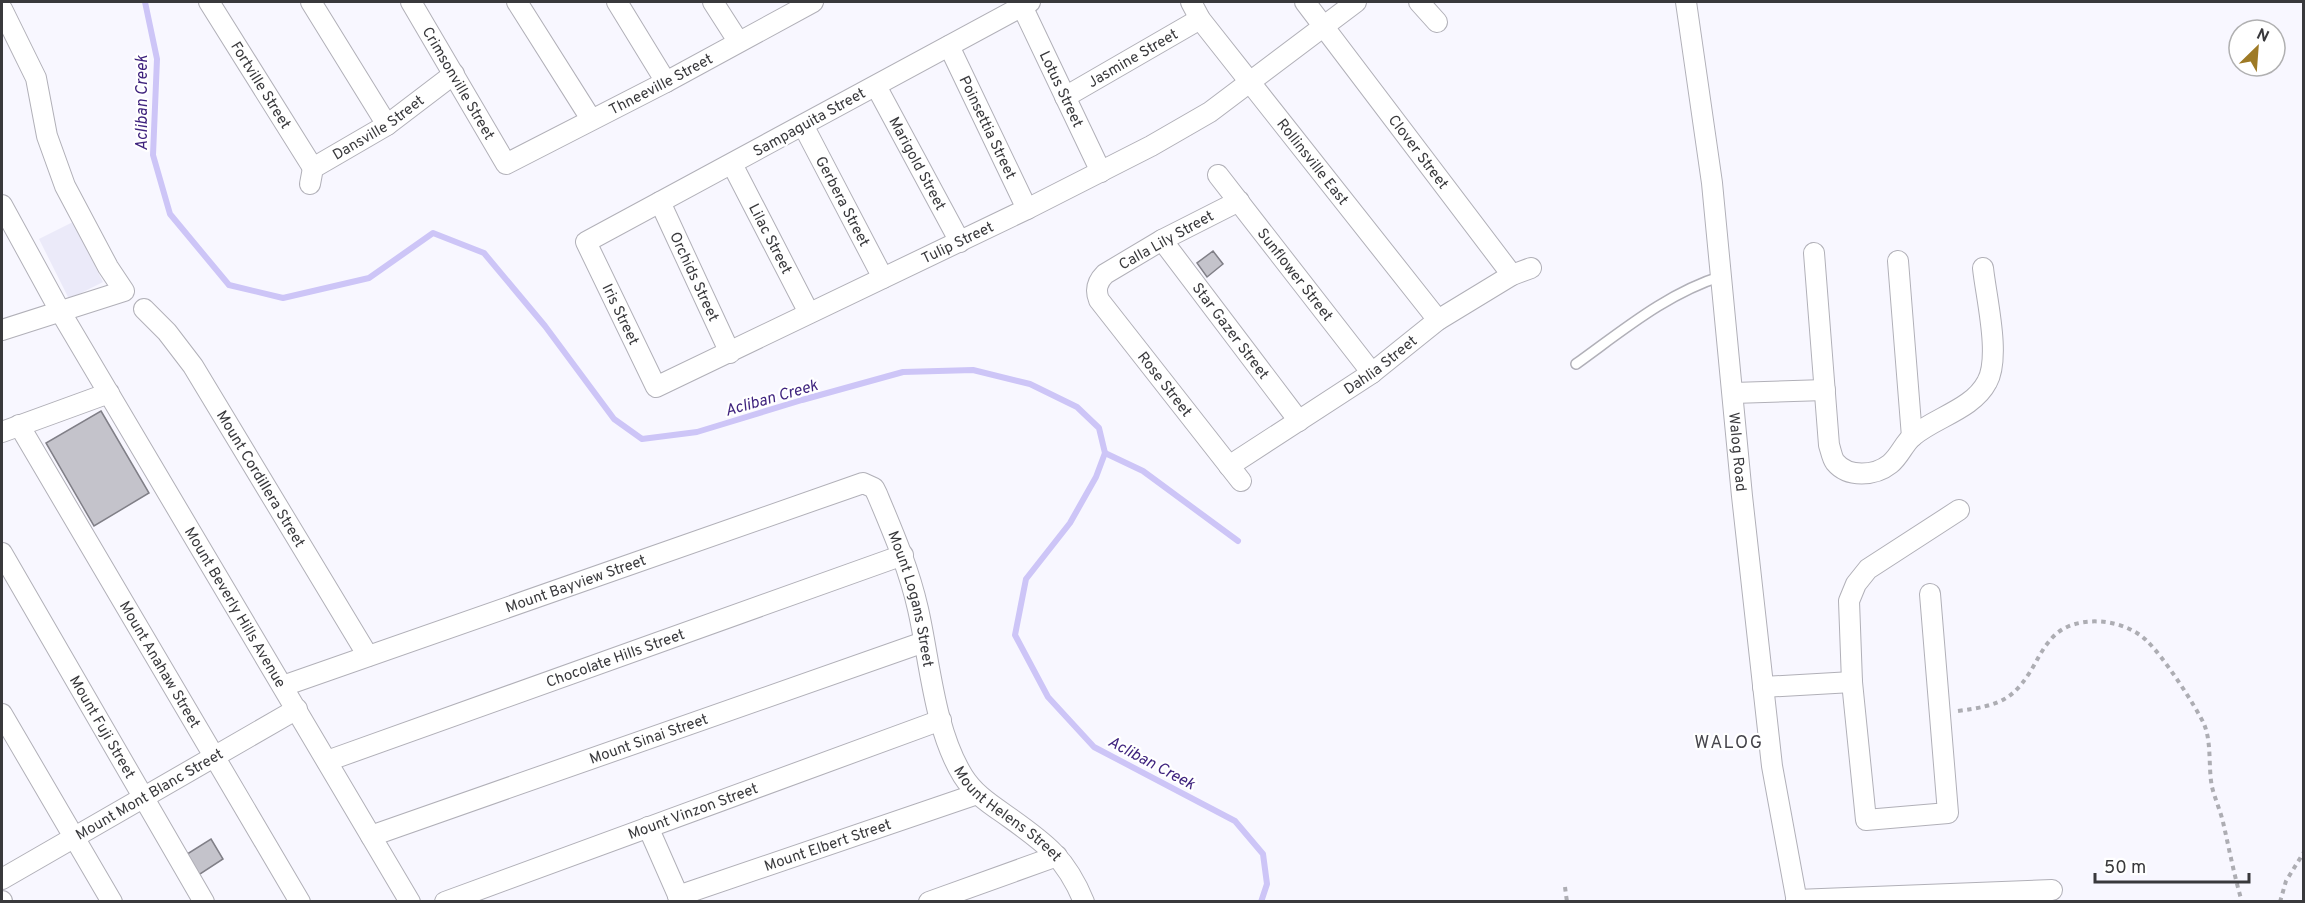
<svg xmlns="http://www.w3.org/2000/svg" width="2305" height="903" viewBox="0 0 2305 903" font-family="Overpass,sans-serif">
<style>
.built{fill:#ebeaf9}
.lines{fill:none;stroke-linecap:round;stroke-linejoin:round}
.stream{stroke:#cdc5f7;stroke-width:6}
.building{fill:#c4c3cb;stroke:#807f87;stroke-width:1.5}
.lane-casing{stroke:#b1b0b8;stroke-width:12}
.street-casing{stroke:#b1b0b8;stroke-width:22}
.path{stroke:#adadb3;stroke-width:4;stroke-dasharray:4.5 4.5;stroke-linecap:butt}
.lane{stroke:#fff;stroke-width:9}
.street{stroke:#fff;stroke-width:20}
.labels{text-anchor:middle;stroke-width:4.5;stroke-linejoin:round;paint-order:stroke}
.street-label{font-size:15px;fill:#39393c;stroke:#fff}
.water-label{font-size:16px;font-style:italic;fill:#3f237e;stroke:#fff}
.quarter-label{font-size:18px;letter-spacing:1.5px;fill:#46454c;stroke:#fff}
</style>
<rect width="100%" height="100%" fill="#f8f7ff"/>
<path class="built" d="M 73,222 L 103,282 L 69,299 L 39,239 Z"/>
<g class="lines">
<g class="stream">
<path d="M 145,2 L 157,59 L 153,155 L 170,214 L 229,285 L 283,298 L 369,278 L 433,233 L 484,253 L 545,326 L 614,419 L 642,439 L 697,432 L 802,400 L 903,372 L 973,370 L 1030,384 L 1077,407 L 1099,428 L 1105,453 L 1096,477 L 1070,523 L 1026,579 L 1015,635 L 1048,697 L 1094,747 L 1235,821 L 1263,854 L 1267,884 L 1261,902"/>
<path d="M 1105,453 L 1143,471 L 1238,541"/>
</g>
</g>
<g class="building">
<path d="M 1213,251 L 1223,264 L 1207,277 L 1197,263 Z"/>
<path d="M 101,411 L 149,493 L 94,526 L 46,443 Z"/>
<path d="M 211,839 L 223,859 L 197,876 L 184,856 Z"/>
</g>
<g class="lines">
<g class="lane-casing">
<path id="lane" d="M 1576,364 C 1622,331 1667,293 1722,276"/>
</g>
<g class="street-casing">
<g id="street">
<path id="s1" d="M 209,2 L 313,168"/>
<path d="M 311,2 L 387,125"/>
<path id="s2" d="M 411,2 L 506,164 L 666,82 L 813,2"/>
<path d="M 517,2 L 591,119"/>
<path d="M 617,2 L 666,82"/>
<path d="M 713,2 L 738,41"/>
<path id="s3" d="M 1030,2 L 586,242 L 656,387 L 1027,209 L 1151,146 L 1210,112 L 1356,2"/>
<path id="s4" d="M 1191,2 L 1200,19 L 1438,320"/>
<path id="s5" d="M 1305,2 L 1512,275"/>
<path d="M 1419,2 L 1437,22"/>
<path id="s6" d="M 1686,2 L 1712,183 L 1742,496 L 1772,766 L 1797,902"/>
<path id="s7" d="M 1022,6 L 1101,172"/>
<path d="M 2,9 L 36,78 L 47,136 L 65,186 L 108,267 L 124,291 L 2,330"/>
<path id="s8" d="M 949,46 L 1027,209"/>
<path id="s9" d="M 876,86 L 960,242"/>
<path id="s10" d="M 1065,97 L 1200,19"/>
<path id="s11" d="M 803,125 L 883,278"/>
<path id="s12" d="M 732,164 L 809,313"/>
<path id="s13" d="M 1218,175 L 1372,373"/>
<path id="s14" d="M 310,184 L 313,168 L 387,125 L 454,74"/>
<path id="s15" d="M 1239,201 L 1162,240 L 1105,274 C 1097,282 1095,290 1099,300 L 1241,481"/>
<path id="s16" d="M 660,202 L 730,353"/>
<path id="s17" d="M 2,205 L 60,311 L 410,902"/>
<path id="s18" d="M 1162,240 L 1299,421"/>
<path d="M 1814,253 L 1829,445 C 1831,451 1832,458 1835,462 C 1848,478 1875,476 1890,464 C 1900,456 1904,443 1913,436 C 1936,417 1973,409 1987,382 C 2001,357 1986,297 1983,268"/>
<path d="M 1898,261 L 1912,437"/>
<path id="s19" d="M 144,309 L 167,332 L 193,366 L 368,656"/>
<path d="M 1733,393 L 1825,390"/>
<path id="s20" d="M 19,425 L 300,902"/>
<path d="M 2,432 L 109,393"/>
<path id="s21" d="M 1229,466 L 1372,373 L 1438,320 L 1512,275 L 1531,268"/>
<path id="s22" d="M 2,553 L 204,902"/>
<path d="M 1930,594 L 1948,813 L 1866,820 L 1852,682 L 1849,601 L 1856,584 L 1868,569 L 1959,510"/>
<path id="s23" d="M 283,686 L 863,483 L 874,488 L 877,494 C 893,532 909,569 918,609 C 930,662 934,729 963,776 C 973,792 987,802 1003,813 C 1042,841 1065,855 1084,902"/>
<path d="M 1763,687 L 1852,682"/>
<path d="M 2,714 L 112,902"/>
<path id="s24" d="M 327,761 L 903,555"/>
<path d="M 648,827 L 681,902"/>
<path id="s25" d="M 371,836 L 924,642"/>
<path id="s26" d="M 2,879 L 297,709"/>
<path id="s27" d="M 678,896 L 977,794"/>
<path d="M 1796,900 L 2052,890"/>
<path d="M 2,901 L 2,902"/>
<path id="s28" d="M 445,902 L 941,720"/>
<path d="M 929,902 L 1057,856"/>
</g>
</g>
<g class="path">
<path d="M 1958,711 C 2002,705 2015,700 2037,660 C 2043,649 2051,636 2063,629 C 2088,615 2127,621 2147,641 C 2163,656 2195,705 2204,724 C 2212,743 2208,767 2212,787 C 2215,799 2220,810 2223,822 C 2229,848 2234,875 2242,902"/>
<path d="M 1565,887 L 1567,902"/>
<path d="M 2280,902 L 2286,881 L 2304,852"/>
</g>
<use href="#lane" class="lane"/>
<use href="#street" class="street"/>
</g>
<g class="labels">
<g class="street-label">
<text dy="5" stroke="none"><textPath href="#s10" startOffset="78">Jasmine Street</textPath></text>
<text dy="5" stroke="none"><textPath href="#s2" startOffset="94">Crimsonville Street</textPath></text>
<text dy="5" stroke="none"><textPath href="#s2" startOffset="362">Thneeville Street</textPath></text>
<text dy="5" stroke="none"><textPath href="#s1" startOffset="98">Fortville Street</textPath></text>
<text dy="5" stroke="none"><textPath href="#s7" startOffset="92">Lotus Street</textPath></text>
<text transform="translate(809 122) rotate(-29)" y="5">Sampaguita Street</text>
<text dy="5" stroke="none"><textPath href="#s14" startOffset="93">Dansville Street</textPath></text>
<text dy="5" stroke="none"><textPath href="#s8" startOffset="90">Poinsettia Street</textPath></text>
<text dy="5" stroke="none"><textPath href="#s5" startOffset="188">Clover Street</textPath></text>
<text dy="5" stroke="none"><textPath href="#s4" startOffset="201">Rollinsville East</textPath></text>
<text dy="5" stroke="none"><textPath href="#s9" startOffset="88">Marigold Street</textPath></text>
<text dy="5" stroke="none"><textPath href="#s11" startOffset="86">Gerbera Street</textPath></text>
<text dy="5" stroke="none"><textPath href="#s12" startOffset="84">Lilac Street</textPath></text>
<text transform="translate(1166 240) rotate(-29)" y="5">Calla Lily Street</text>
<text dy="5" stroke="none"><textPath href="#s3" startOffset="1000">Tulip Street</textPath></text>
<text dy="5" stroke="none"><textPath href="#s13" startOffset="126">Sunflower Street</textPath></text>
<text dy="5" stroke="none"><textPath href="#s16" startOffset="82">Orchids Street</textPath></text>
<text dy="5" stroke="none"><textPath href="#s3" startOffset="585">Iris Street</textPath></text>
<text dy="5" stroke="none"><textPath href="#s18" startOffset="114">Star Gazer Street</textPath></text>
<text dy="5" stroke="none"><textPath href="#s21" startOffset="182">Dahlia Street</textPath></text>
<text dy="5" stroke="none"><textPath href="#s15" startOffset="288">Rose Street</textPath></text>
<text dy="5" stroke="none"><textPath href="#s6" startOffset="453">Walog Road</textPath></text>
<text dy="5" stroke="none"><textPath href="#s19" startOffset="207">Mount Cordillera Street</textPath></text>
<text dy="5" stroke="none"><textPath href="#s23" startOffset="310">Mount Bayview Street</textPath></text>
<text dy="5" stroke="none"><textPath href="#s23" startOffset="744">Mount Logans Street</textPath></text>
<text dy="5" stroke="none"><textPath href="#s17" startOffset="465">Mount Beverly Hills Avenue</textPath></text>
<text dy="5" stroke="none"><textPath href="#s24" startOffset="306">Chocolate Hills Street</textPath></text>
<text dy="5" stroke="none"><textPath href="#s20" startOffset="278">Mount Anahaw Street</textPath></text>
<text dy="5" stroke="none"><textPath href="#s22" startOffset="201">Mount Fuji Street</textPath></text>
<text dy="5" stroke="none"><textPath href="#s25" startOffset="294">Mount Sinai Street</textPath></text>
<text dy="5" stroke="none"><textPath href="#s26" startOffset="170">Mount Mont Blanc Street</textPath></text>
<text dy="5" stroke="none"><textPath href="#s28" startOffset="264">Mount Vinzon Street</textPath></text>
<text dy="5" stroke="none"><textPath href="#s23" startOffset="988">Mount Helens Street</textPath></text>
<text dy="5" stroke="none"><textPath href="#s27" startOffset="158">Mount Elbert Street</textPath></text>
</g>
<g class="water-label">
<text transform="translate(141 103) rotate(-90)" y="6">Acliban Creek</text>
<text transform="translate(771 397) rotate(-16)" y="6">Acliban Creek</text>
<text transform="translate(1152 762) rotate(28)" y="6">Acliban Creek</text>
</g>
<g class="quarter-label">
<text x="1729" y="748">WALOG</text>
</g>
</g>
<rect width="2305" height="903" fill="none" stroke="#39393c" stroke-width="6"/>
<g transform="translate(2257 48) rotate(25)"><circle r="28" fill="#ffffff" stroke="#b0b0b1" stroke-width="1.5"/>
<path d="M0-4.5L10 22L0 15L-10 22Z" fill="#9e7a26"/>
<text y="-9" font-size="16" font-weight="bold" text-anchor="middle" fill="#39393c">N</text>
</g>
<path d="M2095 873v9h154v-9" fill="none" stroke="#39393c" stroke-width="3"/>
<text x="2104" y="873" font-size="18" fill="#39393c" stroke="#ffffff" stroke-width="4.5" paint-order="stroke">50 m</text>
</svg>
